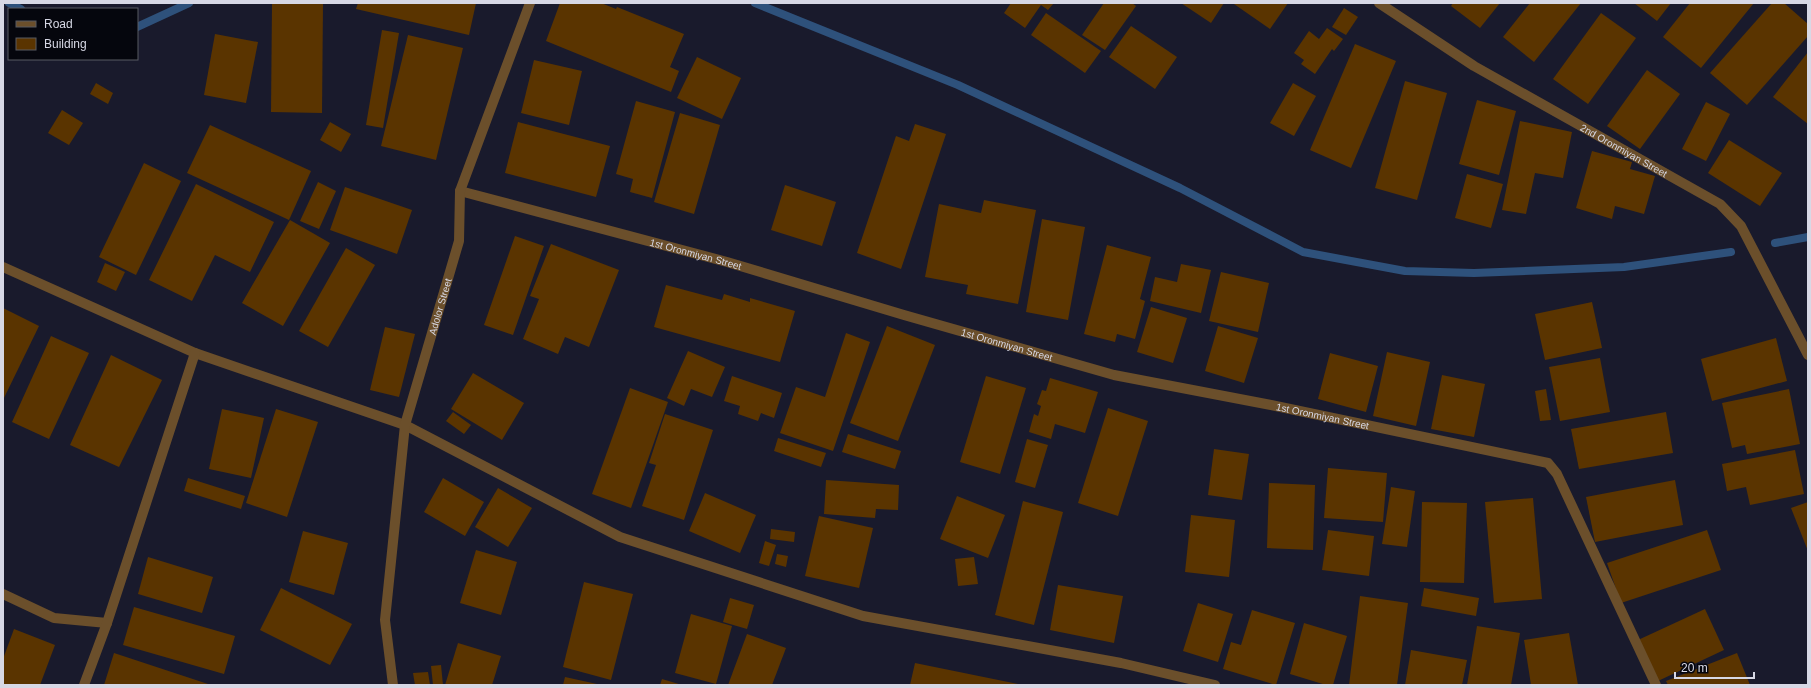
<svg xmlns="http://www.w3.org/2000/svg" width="1811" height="688" viewBox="0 0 1811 688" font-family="Helvetica,sans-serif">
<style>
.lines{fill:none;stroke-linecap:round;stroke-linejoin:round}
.stream{stroke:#2e517b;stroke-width:8}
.building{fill:#5a3400}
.minor{stroke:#6b4f2b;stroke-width:10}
.labels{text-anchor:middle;stroke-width:3.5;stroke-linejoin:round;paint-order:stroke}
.street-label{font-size:10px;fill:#d7d8e5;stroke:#05060d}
</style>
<rect width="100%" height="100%" fill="#191a2c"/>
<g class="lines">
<g class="stream">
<path d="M 9,3 L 21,9"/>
<path d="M 755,3 L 958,85 L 1180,188 L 1303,252 L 1405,271 L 1474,273 L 1624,267 L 1731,252"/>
<path d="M 137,27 L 189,3"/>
<path d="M 1775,243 L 1808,237"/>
</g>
</g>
<g class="building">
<path d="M 272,3 L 323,4 L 322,113 L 271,112 Z"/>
<path d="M 358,3 L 476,3 L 469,35 L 356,9 Z"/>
<path d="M 560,3 L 601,3 L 616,9 L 617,7 L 684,34 L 670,67 L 679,71 L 671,92 L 546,41 Z"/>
<path d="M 1011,3 L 1054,3 L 1048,10 L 1041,5 L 1025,28 L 1004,13 Z"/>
<path d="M 1104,3 L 1132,3 L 1136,6 L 1105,50 L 1082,35 Z"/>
<path d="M 1181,3 L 1224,3 L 1211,23 Z"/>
<path d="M 1235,3 L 1288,3 L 1270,29 L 1234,4 Z"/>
<path d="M 1453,3 L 1500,3 L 1480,28 L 1451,6 Z"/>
<path d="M 1530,3 L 1581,3 L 1534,62 L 1503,37 Z"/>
<path d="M 1634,3 L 1671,3 L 1657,21 Z"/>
<path d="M 1690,3 L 1754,3 L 1701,68 L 1663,37 Z"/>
<path d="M 1772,3 L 1784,3 L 1808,24 L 1808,36 L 1747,105 L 1710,73 Z"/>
<path d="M 1344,8 L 1358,17 L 1346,35 L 1332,27 Z"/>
<path d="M 1046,13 L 1101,51 L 1085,73 L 1031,35 Z"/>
<path d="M 1601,13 L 1636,38 L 1588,104 L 1553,79 Z"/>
<path d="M 1131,26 L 1177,57 L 1155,89 L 1109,57 Z"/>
<path d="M 1327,28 L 1343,39 L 1334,51 L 1332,49 L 1315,74 L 1301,64 L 1304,60 L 1294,53 L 1309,31 L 1319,39 Z"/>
<path d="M 382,30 L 399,33 L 383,128 L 366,125 Z"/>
<path d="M 215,34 L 258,42 L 246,103 L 204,95 Z"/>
<path d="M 408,35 L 463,48 L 436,160 L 381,146 Z"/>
<path d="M 1355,44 L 1396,61 L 1351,168 L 1310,150 Z"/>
<path d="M 1808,52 L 1808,124 L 1773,97 Z"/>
<path d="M 697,57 L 741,78 L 722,119 L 677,98 Z"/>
<path d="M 534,60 L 582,71 L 569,125 L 521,113 Z"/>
<path d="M 1647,70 L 1680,94 L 1640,149 L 1607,126 Z"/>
<path d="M 1405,81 L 1447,93 L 1417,200 L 1375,188 Z"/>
<path d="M 96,83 L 113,93 L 108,104 L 90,94 Z"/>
<path d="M 1293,83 L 1316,96 L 1294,136 L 1270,123 Z"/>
<path d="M 1477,100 L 1516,111 L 1499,175 L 1459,164 Z"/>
<path d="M 636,101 L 675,112 L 652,198 L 630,192 L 633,179 L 616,174 Z"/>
<path d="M 1706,102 L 1730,114 L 1706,161 L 1682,149 Z"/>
<path d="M 62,110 L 83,123 L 69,145 L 48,133 Z"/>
<path d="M 680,113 L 720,125 L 694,214 L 654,202 Z"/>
<path d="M 1520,121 L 1572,132 L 1563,178 L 1535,173 L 1526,214 L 1502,210 Z"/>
<path d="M 330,122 L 351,134 L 341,152 L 320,140 Z"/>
<path d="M 518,122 L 610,146 L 596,197 L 505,173 Z"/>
<path d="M 915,124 L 946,134 L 901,269 L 857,253 L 896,136 L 909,141 Z"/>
<path d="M 210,125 L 311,171 L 289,220 L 187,173 Z"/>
<path d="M 1729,140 L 1782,173 L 1760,206 L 1708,173 Z"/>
<path d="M 1592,151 L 1632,162 L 1630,169 L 1655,176 L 1644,214 L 1615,206 L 1612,219 L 1576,208 Z"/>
<path d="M 144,163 L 181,181 L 136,275 L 99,257 Z"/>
<path d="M 1467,174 L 1503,184 L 1491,228 L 1455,218 Z"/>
<path d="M 318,182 L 336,191 L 319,229 L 300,221 Z"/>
<path d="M 196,184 L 274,222 L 250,272 L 215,255 L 192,301 L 149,280 Z"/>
<path d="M 785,185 L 836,202 L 822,246 L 771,230 Z"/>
<path d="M 345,187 L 412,210 L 397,254 L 330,230 Z"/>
<path d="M 984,200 L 1036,210 L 1018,304 L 966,294 L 968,285 L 925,277 L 939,204 L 981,213 Z"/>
<path d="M 1042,219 L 1085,227 L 1068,320 L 1026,312 Z"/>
<path d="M 290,220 L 330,243 L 283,326 L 242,303 Z"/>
<path d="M 515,236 L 544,246 L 513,335 L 484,325 Z"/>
<path d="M 551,244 L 619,270 L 589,347 L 565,337 L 558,354 L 523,339 L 539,299 L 530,296 Z"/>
<path d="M 1107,245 L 1151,257 L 1140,299 L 1145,301 L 1135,339 L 1117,334 L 1115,342 L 1084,334 Z"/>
<path d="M 346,248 L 375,265 L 328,347 L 299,331 Z"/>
<path d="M 105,263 L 125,272 L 116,291 L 97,282 Z"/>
<path d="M 1181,264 L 1211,270 L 1201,313 L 1150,301 L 1155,277 L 1177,282 Z"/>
<path d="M 1221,272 L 1269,283 L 1258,332 L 1209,321 Z"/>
<path d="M 666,285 L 722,300 L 724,294 L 750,302 L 750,298 L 795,311 L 780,362 L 654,327 Z"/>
<path d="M 1592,302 L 1602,348 L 1545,360 L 1535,314 Z"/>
<path d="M 1151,307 L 1187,318 L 1173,363 L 1137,352 Z"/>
<path d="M 3,308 L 39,326 L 3,400 Z"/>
<path d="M 887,326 L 935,345 L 898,441 L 850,423 Z"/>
<path d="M 1218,326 L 1258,338 L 1244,383 L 1205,371 Z"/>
<path d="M 385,327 L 415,334 L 399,397 L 370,390 Z"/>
<path d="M 846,333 L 870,342 L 833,451 L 780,433 L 796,387 L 825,397 Z"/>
<path d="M 51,336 L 89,353 L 49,439 L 12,422 Z"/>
<path d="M 1776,338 L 1787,381 L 1712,401 L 1701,359 Z"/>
<path d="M 688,351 L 725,367 L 712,397 L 691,389 L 684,406 L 667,398 Z"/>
<path d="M 1387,352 L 1430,362 L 1416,426 L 1373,416 Z"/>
<path d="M 1330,353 L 1378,366 L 1366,412 L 1318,399 Z"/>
<path d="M 111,355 L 162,380 L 119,467 L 70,445 Z"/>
<path d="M 1600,358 L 1610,412 L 1560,421 L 1549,367 Z"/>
<path d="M 473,373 L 524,403 L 502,440 L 451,409 Z"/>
<path d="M 1442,375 L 1485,384 L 1474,437 L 1431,429 Z"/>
<path d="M 732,376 L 782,393 L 774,418 L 761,413 L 758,421 L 738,414 L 740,406 L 724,401 Z"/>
<path d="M 986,376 L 1026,388 L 1000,474 L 960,462 Z"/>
<path d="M 1050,378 L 1098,392 L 1085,433 L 1055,424 L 1051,439 L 1029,432 L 1034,414 L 1038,416 L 1041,406 L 1037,404 L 1042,390 L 1046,391 Z"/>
<path d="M 630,388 L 668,402 L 631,508 L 592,494 Z"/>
<path d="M 1546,389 L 1551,420 L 1540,421 L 1535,391 Z"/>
<path d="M 1789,389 L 1800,444 L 1747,454 L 1745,445 L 1732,448 L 1722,403 Z"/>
<path d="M 1108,408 L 1148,421 L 1118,516 L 1078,503 Z"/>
<path d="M 222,409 L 264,418 L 251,478 L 209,469 Z"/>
<path d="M 276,409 L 318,422 L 287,517 L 246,503 Z"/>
<path d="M 453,412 L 471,425 L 464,434 L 446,421 Z"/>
<path d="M 1666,412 L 1673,453 L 1579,469 L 1571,429 Z"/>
<path d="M 665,414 L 713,430 L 684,520 L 642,506 L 656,465 L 649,463 Z"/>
<path d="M 848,434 L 901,451 L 895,469 L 842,452 Z"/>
<path d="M 778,438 L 826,453 L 821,467 L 774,451 Z"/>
<path d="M 1027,439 L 1048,445 L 1035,488 L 1015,482 Z"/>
<path d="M 1214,449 L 1249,454 L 1242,500 L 1208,495 Z"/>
<path d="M 1795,450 L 1804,494 L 1750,505 L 1746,487 L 1727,491 L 1722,464 Z"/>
<path d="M 1328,468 L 1387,473 L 1383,522 L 1324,518 Z"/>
<path d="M 188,478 L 245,496 L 241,509 L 184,491 Z"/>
<path d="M 443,478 L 484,502 L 465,536 L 424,512 Z"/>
<path d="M 826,480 L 899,485 L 898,510 L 876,509 L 875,518 L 824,514 Z"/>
<path d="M 1675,480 L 1683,525 L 1595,542 L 1586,497 Z"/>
<path d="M 1269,483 L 1315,485 L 1313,550 L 1267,548 Z"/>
<path d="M 1391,487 L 1415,491 L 1407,547 L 1382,544 Z"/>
<path d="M 498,488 L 532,508 L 508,547 L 475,527 Z"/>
<path d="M 705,493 L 756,515 L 740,553 L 689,531 Z"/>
<path d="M 957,496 L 1005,515 L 988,558 L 940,539 Z"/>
<path d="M 1533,498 L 1542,599 L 1494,603 L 1485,502 Z"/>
<path d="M 1023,501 L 1063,512 L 1034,625 L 995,615 Z"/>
<path d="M 1422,502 L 1467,503 L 1464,583 L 1420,582 Z"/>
<path d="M 1808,502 L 1808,551 L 1791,508 Z"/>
<path d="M 1191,515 L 1235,520 L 1229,577 L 1185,572 Z"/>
<path d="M 819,516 L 873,528 L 859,588 L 805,576 Z"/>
<path d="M 771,529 L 795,532 L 794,542 L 770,539 Z"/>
<path d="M 1328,530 L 1374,536 L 1369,576 L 1322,570 Z"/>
<path d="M 1707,530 L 1721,570 L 1621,603 L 1607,563 Z"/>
<path d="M 303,531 L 348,543 L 334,595 L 289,582 Z"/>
<path d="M 765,541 L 776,545 L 769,566 L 759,563 Z"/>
<path d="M 476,550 L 517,562 L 501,615 L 460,603 Z"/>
<path d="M 777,554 L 788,556 L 786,567 L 775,564 Z"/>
<path d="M 148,557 L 213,577 L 202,613 L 138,594 Z"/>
<path d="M 974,557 L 978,584 L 958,586 L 955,559 Z"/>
<path d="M 584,582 L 633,594 L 611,680 L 563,667 Z"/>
<path d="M 1058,585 L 1123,596 L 1114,643 L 1050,630 Z"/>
<path d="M 281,588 L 352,624 L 330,665 L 260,630 Z"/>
<path d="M 1424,588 L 1479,598 L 1476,616 L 1421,606 Z"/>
<path d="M 1360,596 L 1408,603 L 1397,685 L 1349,685 Z"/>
<path d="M 730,598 L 754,605 L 747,629 L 723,622 Z"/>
<path d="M 1198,603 L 1233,614 L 1218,662 L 1183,651 Z"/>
<path d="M 134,607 L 235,636 L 224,674 L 123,645 Z"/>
<path d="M 1705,609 L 1724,650 L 1658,681 L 1638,640 Z"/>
<path d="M 1252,610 L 1295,623 L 1276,685 L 1223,669 L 1231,642 L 1241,645 Z"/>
<path d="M 691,614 L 732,626 L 716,684 L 675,673 Z"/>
<path d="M 1304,623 L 1347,636 L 1333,685 L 1326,685 L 1290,674 Z"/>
<path d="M 1477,626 L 1520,633 L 1511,685 L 1467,685 Z"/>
<path d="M 14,629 L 55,645 L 40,685 L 3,685 L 3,659 Z"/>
<path d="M 1569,633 L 1578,685 L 1531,685 L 1524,640 Z"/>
<path d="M 747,634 L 786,648 L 772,685 L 728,685 Z"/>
<path d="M 458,643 L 501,656 L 492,685 L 445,685 Z"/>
<path d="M 1411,650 L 1467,660 L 1462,685 L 1405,685 Z"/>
<path d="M 114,653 L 211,685 L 104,685 Z"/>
<path d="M 1737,653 L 1750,685 L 1668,685 L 1666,681 Z"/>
<path d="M 915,663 L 1018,684 L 1018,685 L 910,685 Z"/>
<path d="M 441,665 L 443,685 L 433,685 L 431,666 Z"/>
<path d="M 428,672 L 430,685 L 415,685 L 413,673 Z"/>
<path d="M 565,677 L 597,684 L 597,685 L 563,685 Z"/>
<path d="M 662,679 L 682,685 L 660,685 Z"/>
</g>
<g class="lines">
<g class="minor">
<path id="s1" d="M 1379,3 L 1474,66 L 1720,204 L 1741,226 L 1808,355"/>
<path id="s2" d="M 460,191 L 727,262 L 904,315 L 1114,375 L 1271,405 L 1548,463 L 1557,474 L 1656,685"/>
<path d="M 3,267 L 195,353 L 405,425 L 620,537 L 863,616 L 1121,663 L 1215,685"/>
<path d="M 3,594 L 54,618 L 107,623"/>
<path d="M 84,685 L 107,623 L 195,353"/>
<path id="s3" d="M 393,685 L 385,620 L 405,425 L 459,241 L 460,191 L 530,3"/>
</g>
</g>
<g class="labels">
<g class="street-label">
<text dy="4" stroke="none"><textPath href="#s1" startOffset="286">2nd Oronmiyan Street</textPath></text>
<text dy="4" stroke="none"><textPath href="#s2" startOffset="244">1st Oronmiyan Street</textPath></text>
<text dy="4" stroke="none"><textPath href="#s3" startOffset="385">Adolor Street</textPath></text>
<text dy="4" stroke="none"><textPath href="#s2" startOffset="568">1st Oronmiyan Street</textPath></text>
<text dy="4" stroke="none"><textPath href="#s2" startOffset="892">1st Oronmiyan Street</textPath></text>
</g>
</g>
<rect width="1811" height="688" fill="none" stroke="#d7d8e5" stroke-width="8"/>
<rect x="8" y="8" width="130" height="52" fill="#05060d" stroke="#595a63"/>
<rect x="16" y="21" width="20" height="6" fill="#6b4f2b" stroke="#595a63"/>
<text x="44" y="28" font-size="12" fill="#d7d8e5">Road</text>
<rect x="16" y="38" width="20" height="12" fill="#5a3400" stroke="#595a63"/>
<text x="44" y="48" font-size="12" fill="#d7d8e5">Building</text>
<path d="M1675 672v6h79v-6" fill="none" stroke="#d7d8e5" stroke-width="2"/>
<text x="1681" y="672" font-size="12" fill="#d7d8e5" stroke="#05060d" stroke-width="3" paint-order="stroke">20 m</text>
</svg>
